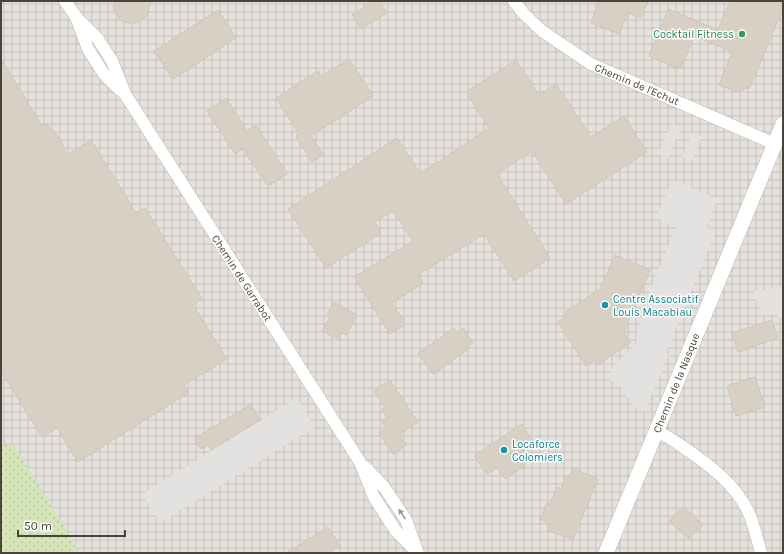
<svg xmlns="http://www.w3.org/2000/svg" width="784" height="554" viewBox="0 0 784 554" font-family="Karla,sans-serif">
<style>
.industrial{fill:url(#industrial-grid)}
.grass{fill:url(#grass-dots)}
.parking{fill:#e4e2e0}
.building{fill:#d9d0c5;stroke:#d1c5b6}
.lines{fill:none;stroke-linecap:round;stroke-linejoin:round}
.minor-casing{stroke:#c0b9af;stroke-width:13}
.tertiary-casing{stroke:#c0b9af;stroke-width:16}
.minor{stroke:#fff;stroke-width:12}
.tertiary{stroke:#fff;stroke-width:15}
.oneway{fill:#9b9893}
.leisure-dot{fill:#2e9e5b;stroke:#fff;stroke-width:1.5}
.culture-dot{fill:#0f9aa8;stroke:#fff;stroke-width:1.5}
.labels{text-anchor:middle;stroke-width:3;stroke-linejoin:round;paint-order:stroke}
.leisure-label{font-size:11px;fill:#27864d;stroke:#fff;text-anchor:end}
.street-label{font-size:11px;fill:#4a433a;stroke:#fff}
.culture-label{font-size:11px;fill:#0d838f;stroke:#fff;text-anchor:start}
</style>
<defs>
<pattern id="industrial-grid" width="8" height="8" patternUnits="userSpaceOnUse"><rect width="8" height="8" fill="#e5e1dd"/><path d="M0 4h8M4 0v8" fill="none" stroke="#c6c2be"/></pattern>
<pattern id="grass-dots" width="8" height="8" patternUnits="userSpaceOnUse"><rect width="8" height="8" fill="#d4e6b8"/><path d="M2 2h.1M6 6h.1" fill="none" stroke="#b8c69f" stroke-width="1.8" stroke-linecap="round"/></pattern>
</defs>
<rect width="100%" height="100%" fill="#f5f2ec"/>
<rect class="industrial" x="1" y="1" width="782" height="552"/>
<path class="grass" d="M 13,444 L 80,553 L 1,553 L 1,446 Z"/>
<g class="parking">
<path d="M 672,123 L 681,127 L 668,159 L 658,154 Z"/>
<path d="M 693,132 L 702,136 L 692,161 L 682,157 Z"/>
<path d="M 672,180 L 718,199 L 707,227 L 716,231 L 666,353 L 669,355 L 644,412 L 636,409 L 618,384 L 609,380 L 612,367 L 636,344 L 637,331 L 649,302 L 646,300 L 676,227 L 656,218 Z"/>
<path d="M 783,286 L 783,322 L 775,313 L 765,316 L 761,312 L 756,301 L 754,290 L 764,290 Z"/>
<path d="M 297,398 L 315,427 L 160,523 L 142,494 Z"/>
</g>
<g class="building">
<path d="M 115,1 L 151,1 L 147,16 L 135,24 L 121,21 L 113,9 Z"/>
<path d="M 373,1 L 379,1 L 387,13 L 361,29 L 352,15 Z"/>
<path d="M 599,1 L 648,1 L 641,18 L 628,13 L 619,34 L 591,23 Z"/>
<path d="M 730,1 L 781,1 L 782,11 L 750,87 L 737,92 L 719,85 L 732,52 L 694,36 L 681,68 L 676,66 L 678,69 L 649,56 L 668,9 L 718,30 Z"/>
<path d="M 218,10 L 236,38 L 173,79 L 154,51 Z"/>
<path d="M 1,59 L 43,127 L 47,124 L 55,133 L 61,141 L 67,155 L 91,140 L 136,213 L 145,208 L 202,299 L 193,305 L 227,359 L 184,385 L 188,393 L 78,462 L 57,428 L 42,437 L 1,371 Z"/>
<path d="M 349,59 L 373,96 L 311,136 L 324,155 L 312,162 L 296,136 L 299,134 L 276,98 L 318,71 L 321,76 Z"/>
<path d="M 516,60 L 539,95 L 556,84 L 591,137 L 624,116 L 647,152 L 566,204 L 532,151 L 497,174 L 550,258 L 514,281 L 484,234 L 418,275 L 423,283 L 392,303 L 406,324 L 390,334 L 354,277 L 413,241 L 393,211 L 375,222 L 381,233 L 326,268 L 288,209 L 397,138 L 420,173 L 438,162 L 489,128 L 466,92 Z"/>
<path d="M 226,98 L 247,131 L 256,125 L 287,174 L 268,186 L 243,149 L 235,154 L 207,111 Z"/>
<path d="M 615,255 L 650,270 L 624,332 L 630,343 L 599,364 L 596,360 L 586,366 L 558,322 L 567,316 L 565,312 L 600,289 Z"/>
<path d="M 334,302 L 357,315 L 346,335 L 342,333 L 338,339 L 322,331 L 330,317 L 327,315 Z"/>
<path d="M 772,320 L 778,338 L 738,352 L 732,333 Z"/>
<path d="M 454,328 L 457,332 L 463,328 L 473,343 L 467,347 L 469,349 L 433,374 L 418,353 Z"/>
<path d="M 755,377 L 765,407 L 736,416 L 727,386 Z"/>
<path d="M 390,380 L 418,422 L 399,435 L 406,445 L 393,454 L 379,433 L 386,428 L 381,421 L 387,417 L 382,409 L 385,407 L 374,391 Z"/>
<path d="M 251,404 L 260,420 L 211,450 L 208,445 L 201,449 L 194,439 Z"/>
<path d="M 522,424 L 533,441 L 528,444 L 530,446 L 519,454 L 526,465 L 505,479 L 497,468 L 487,474 L 474,456 Z"/>
<path d="M 573,468 L 598,479 L 573,540 L 547,530 L 550,524 L 540,519 L 547,503 L 550,504 L 557,487 L 561,489 L 566,476 L 569,477 Z"/>
<path d="M 683,506 L 703,525 L 689,539 L 669,521 Z"/>
<path d="M 328,527 L 340,546 L 328,553 L 286,553 Z"/>
</g>
<g class="lines">
<g class="minor-casing">
<g id="minor">
<path d="M 65,1 L 76,17 L 88,49 L 104,74 L 121,91"/>
<path d="M 514,1 L 524,14 L 542,31 L 591,64 L 775,144"/>
<path d="M 76,17 L 98,39 L 112,61 L 125,94 L 360,462 L 374,497 L 396,531 L 418,553"/>
<path d="M 656,431 C 666,435 674,441 683,447 C 708,464 734,483 748,511 C 754,524 757,539 761,553"/>
<path d="M 365,467 L 384,487 L 406,520 L 416,548"/>
</g>
</g>
<g class="tertiary-casing">
<path id="tertiary" d="M 606,553 L 783,124"/>
</g>
<use href="#minor" class="minor"/>
<use href="#tertiary" class="tertiary"/>
</g>
<defs><path id="oneway-solid" d="M-6-.8H1V-3.2L6.5 0L1 3.2V.8H-6Z"/></defs>
<use class="oneway" href="#oneway-solid" transform="translate(402 514) rotate(-123)"/>
<circle class="leisure-dot" cx="742" cy="34" r="4"/>
<g class="culture-dot">
<circle cx="605" cy="305" r="4"/>
<circle cx="504" cy="450" r="4"/>
</g>
<g class="labels">
<g class="leisure-label">
<text x="734" y="38">Cocktail Fitness</text>
</g>
<g class="street-label">
<text transform="translate(637 84) rotate(23)" y="4">Chemin de l'Echut</text>
<text transform="translate(242 278) rotate(57)" y="4">Chemin de Garrabot</text>
<text transform="translate(676 383) rotate(-68)" y="4">Chemin de la Nasque</text>
</g>
<g class="culture-label">
<text x="613" y="303">Centre Associatif<tspan x="613" dy="13">Louis Macabiau</tspan></text>
<text x="512" y="448">Locaforce<tspan x="512" dy="13">Colomiers</tspan></text>
</g>
</g>
<rect width="784" height="554" fill="none" stroke="#4a433a" stroke-width="4"/>
<path d="M18 530v6h107v-6" fill="none" stroke="#4a433a" stroke-width="2"/>
<text x="24" y="530" font-size="12" fill="#4a433a" stroke="#ffffff" stroke-width="3" paint-order="stroke">50 m</text>
</svg>
